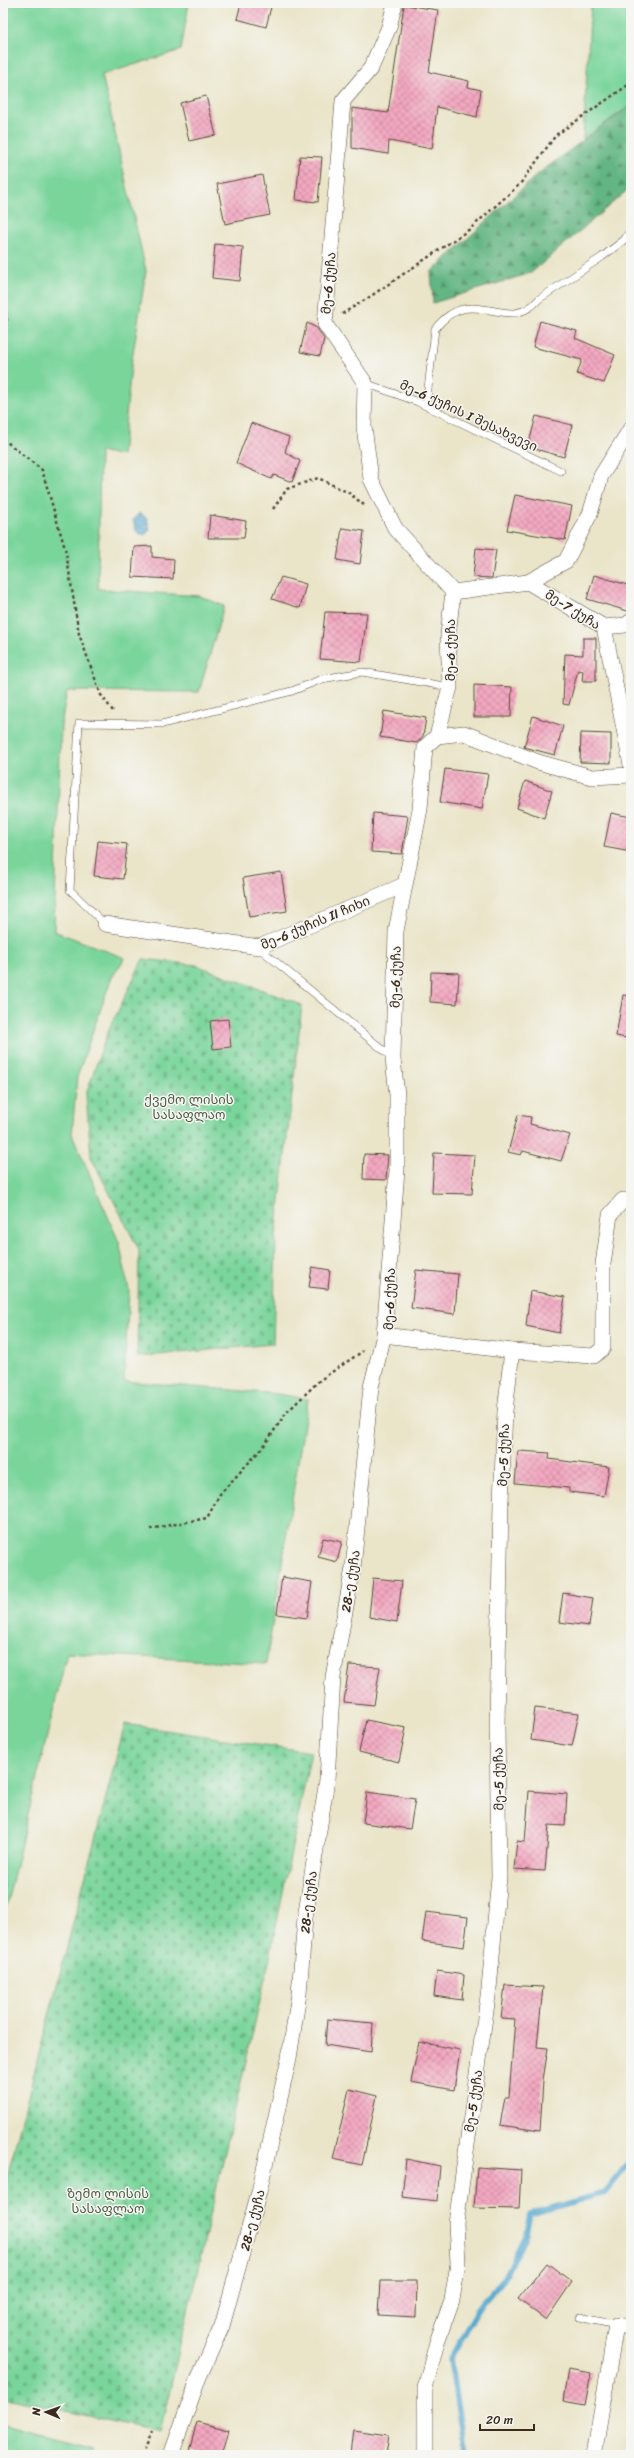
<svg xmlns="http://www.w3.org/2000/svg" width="634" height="2458" viewBox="0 0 634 2458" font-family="Sriracha,'Noto Sans Georgian',sans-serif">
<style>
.grass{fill:#7ad59b;stroke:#5a805c}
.forest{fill:url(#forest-firs);stroke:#4f7050}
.cemetery{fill:url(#cemetery-stones);stroke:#5a805c}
.water{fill:url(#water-waves);stroke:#466876}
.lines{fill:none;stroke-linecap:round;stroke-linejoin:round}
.stream{stroke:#51a5cd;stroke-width:5.5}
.building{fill:url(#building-cross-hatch)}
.service-casing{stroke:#554638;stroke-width:8}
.minor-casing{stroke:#554638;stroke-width:16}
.path{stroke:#554638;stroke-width:2.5;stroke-dasharray:3 3;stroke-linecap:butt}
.service{stroke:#fff;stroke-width:7}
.minor{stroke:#fff;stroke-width:15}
.labels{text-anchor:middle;stroke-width:3;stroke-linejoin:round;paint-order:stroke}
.street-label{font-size:13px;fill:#3b2a1e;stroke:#f6f6f2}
.park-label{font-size:13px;fill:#4e5d44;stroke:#f6f6f2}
</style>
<defs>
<pattern id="forest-firs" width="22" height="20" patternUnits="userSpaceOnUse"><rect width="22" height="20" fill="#63b683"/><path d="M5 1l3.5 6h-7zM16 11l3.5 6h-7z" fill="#53946b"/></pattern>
<pattern id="cemetery-stones" width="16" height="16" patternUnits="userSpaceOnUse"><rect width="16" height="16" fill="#7ad59b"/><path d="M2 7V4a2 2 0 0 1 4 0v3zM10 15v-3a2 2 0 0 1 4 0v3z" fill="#6ab785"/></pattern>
<pattern id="water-waves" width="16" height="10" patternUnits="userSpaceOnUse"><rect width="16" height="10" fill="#51a5cd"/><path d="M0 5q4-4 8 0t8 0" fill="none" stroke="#4487a6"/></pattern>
<pattern id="building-cross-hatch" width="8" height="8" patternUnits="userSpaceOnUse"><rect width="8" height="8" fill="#f3a8c1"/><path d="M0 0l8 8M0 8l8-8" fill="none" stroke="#c6899c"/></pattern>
</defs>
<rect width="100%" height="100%" fill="#f6f6f2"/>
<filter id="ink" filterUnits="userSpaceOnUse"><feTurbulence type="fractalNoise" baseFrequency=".025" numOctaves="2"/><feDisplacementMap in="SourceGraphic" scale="8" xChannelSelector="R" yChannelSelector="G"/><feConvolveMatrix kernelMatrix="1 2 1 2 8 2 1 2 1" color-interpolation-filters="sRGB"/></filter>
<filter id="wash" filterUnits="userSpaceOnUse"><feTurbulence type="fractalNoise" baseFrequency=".012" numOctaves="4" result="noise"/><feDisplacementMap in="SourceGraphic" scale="16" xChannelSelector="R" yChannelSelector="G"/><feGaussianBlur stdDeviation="0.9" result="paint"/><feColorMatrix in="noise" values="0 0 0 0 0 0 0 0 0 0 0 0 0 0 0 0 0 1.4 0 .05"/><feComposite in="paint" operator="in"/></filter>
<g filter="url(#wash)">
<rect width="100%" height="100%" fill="#eae5c9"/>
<g class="grass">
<path d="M 3,3 L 189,3 L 181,50 L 102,75 L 146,271 L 131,366 L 122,456 L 100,451 L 98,589 L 200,596 L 224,606 L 199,692 L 67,691 L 61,725 L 54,931 L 125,958 L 111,979 L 77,1077 L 72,1134 L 119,1242 L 129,1290 L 124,1381 L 278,1394 L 308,1399 L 266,1664 L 67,1653 L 3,1919 Z"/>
<path d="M 591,3 L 631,3 L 631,105 L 583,139 Z"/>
<path d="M 3,2425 L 93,2448 L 90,2455 L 3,2455 Z"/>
</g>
<path class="forest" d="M 631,105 L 631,187 L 531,273 L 433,303 L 431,272 L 539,173 Z"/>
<g class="cemetery">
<path d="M 143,959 L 196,965 L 302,1005 L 276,1236 L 273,1344 L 137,1357 L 139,1250 L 91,1157 L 86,1094 L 107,1034 Z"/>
<path d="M 125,1724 L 311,1752 L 269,1962 L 160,2432 L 3,2397 L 3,2192 Z"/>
</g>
<path class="water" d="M 139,513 L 147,518 L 150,530 L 144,536 L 136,531 L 133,520 Z"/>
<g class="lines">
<path class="stream" d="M 465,2455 L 450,2359 L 478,2309 L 503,2279 L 526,2234 L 530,2214 L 605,2193 L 631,2159"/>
</g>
<g id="blocks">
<g class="building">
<path d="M 241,3 L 272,3 L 266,27 L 237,19 Z"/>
<path d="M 404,5 L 438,10 L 429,72 L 469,81 L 468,87 L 481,90 L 477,117 L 437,107 L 432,149 L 389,141 L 388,154 L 352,148 L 352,108 L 388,113 Z"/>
<path d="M 206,96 L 216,135 L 189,141 L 180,103 Z"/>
<path d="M 300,156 L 322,157 L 318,202 L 296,200 Z"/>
<path d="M 262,175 L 270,215 L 225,224 L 217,184 Z"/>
<path d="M 215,244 L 243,247 L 240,281 L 212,278 Z"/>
<path d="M 540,321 L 577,331 L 575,338 L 615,355 L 604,383 L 577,374 L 582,360 L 533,347 Z"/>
<path d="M 307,323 L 317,328 L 324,339 L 320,356 L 300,352 Z"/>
<path d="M 536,416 L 572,425 L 564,457 L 528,447 Z"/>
<path d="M 251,423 L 289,437 L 285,452 L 300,461 L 292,482 L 274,475 L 271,479 L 236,463 Z"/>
<path d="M 515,495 L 572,506 L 565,540 L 507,530 Z"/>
<path d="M 210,515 L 246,521 L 244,538 L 208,538 Z"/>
<path d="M 342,528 L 364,531 L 360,564 L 337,560 Z"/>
<path d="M 152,546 L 152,557 L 174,559 L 173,579 L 132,577 L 134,547 Z"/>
<path d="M 476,548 L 496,550 L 492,578 L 473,577 Z"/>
<path d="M 594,575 L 631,586 L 631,612 L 587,599 Z"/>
<path d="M 281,577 L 306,584 L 300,608 L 272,599 Z"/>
<path d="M 325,612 L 367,613 L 361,662 L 320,659 Z"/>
<path d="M 583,638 L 596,638 L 596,681 L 582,681 L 583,671 L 578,670 L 569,705 L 563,704 L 565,654 L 583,655 Z"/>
<path d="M 474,685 L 512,687 L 511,717 L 474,717 Z"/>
<path d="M 384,711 L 426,718 L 423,736 L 417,743 L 380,737 Z"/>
<path d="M 533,716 L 563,726 L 555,755 L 524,747 Z"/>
<path d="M 581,733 L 611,734 L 611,763 L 580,762 Z"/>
<path d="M 445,769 L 488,774 L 482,809 L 440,802 Z"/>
<path d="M 525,781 L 552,791 L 544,818 L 517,808 Z"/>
<path d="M 373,813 L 408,816 L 402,854 L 371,852 Z"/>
<path d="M 611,813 L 631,817 L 631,852 L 604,847 Z"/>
<path d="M 98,841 L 127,844 L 123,879 L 94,876 Z"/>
<path d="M 281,872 L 287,911 L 249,917 L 243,878 Z"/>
<path d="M 431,972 L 459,973 L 457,1004 L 430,1002 Z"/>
<path d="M 623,995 L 631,996 L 631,1039 L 616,1036 Z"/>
<path d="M 228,1019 L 231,1047 L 213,1049 L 210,1021 Z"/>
<path d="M 518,1115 L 531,1117 L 530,1124 L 570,1135 L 561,1161 L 523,1151 L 521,1155 L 508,1152 Z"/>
<path d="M 434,1153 L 475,1155 L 472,1194 L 432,1193 Z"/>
<path d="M 364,1154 L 388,1155 L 386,1180 L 363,1179 Z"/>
<path d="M 312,1267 L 330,1270 L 328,1289 L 309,1287 Z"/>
<path d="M 416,1270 L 458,1274 L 455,1314 L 411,1308 Z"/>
<path d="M 530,1291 L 565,1297 L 559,1333 L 526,1326 Z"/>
<path d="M 518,1451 L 550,1453 L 549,1459 L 609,1467 L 604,1496 L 569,1492 L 569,1488 L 515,1483 Z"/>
<path d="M 323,1538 L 342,1542 L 337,1562 L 318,1557 Z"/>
<path d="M 282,1577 L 312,1582 L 307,1618 L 277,1614 Z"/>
<path d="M 373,1578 L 402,1581 L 397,1622 L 369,1617 Z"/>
<path d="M 563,1593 L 593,1598 L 589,1626 L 559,1622 Z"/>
<path d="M 349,1665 L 380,1667 L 374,1705 L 344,1702 Z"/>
<path d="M 535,1708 L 579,1713 L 572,1746 L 531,1740 Z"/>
<path d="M 366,1720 L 406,1728 L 399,1762 L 359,1752 Z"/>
<path d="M 529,1791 L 567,1794 L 565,1826 L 549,1825 L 545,1871 L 514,1869 L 517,1841 L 525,1842 Z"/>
<path d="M 367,1792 L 415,1799 L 410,1829 L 363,1823 Z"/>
<path d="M 426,1912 L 468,1917 L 464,1947 L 422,1941 Z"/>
<path d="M 437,1971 L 464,1975 L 462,2000 L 434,1996 Z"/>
<path d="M 505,1985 L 543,1987 L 537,2047 L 548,2048 L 543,2080 L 540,2131 L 500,2125 L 505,2097 L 509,2097 L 515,2019 L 501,2018 Z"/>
<path d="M 327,2019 L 373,2023 L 371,2052 L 325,2045 Z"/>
<path d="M 419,2042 L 460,2050 L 454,2090 L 411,2082 Z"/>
<path d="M 349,2089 L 377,2096 L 362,2165 L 333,2159 Z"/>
<path d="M 406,2159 L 440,2166 L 437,2201 L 402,2197 Z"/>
<path d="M 477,2167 L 521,2170 L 519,2209 L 474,2208 Z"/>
<path d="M 547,2263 L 572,2282 L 546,2320 L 518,2299 Z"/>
<path d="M 380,2281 L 417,2281 L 416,2317 L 378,2315 Z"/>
<path d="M 568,2369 L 591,2373 L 585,2405 L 563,2401 Z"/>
<path d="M 197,2422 L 229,2430 L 222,2455 L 208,2455 L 189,2451 Z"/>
<path d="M 353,2430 L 389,2435 L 386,2455 L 350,2455 Z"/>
</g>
</g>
</g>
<g filter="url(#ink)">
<use href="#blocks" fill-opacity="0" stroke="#554638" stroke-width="1"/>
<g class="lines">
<g class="service-casing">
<g id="service">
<path d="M 365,383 L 418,402 L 561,471"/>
<path d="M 426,406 L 435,329 C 473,280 507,337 539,299 L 602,257 L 624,240 L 631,230"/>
<path d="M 105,924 L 70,890 L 79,723 L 162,724 L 292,691 L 322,679 L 362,672 L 450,687"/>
<path d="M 259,948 L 393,1058"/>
<path d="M 580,2317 L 616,2325"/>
</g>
</g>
<g class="minor-casing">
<g id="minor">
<path d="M 395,3 L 389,27 L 371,68 L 343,101 L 325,324 L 365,383 L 364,427 L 371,479 L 395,528 L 453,592 L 448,635 L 450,687 L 437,736 L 425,747 L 420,809 L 396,931 L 393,1059 L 397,1095 L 397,1170 L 384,1335 L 512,1351"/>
<path d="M 528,582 L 566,561 L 590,514 L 601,476 L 631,428"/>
<path d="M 453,592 L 528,582 L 604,627 L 631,765"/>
<path d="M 604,627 L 626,625 L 631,621"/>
<path d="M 437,736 L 464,733 L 538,762 L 592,777 L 631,775"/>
<path d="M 105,924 L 259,947 L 404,885"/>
<path d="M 171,2455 L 199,2377 L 222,2326 L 259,2192 L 289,2058 L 299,1994 L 305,1918 L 327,1780 L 333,1677 L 353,1568 L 371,1387 L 384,1335"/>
<path d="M 425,2455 L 425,2388 L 437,2342 L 452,2300 L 458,2263 L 456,2223 L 489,1989 L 499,1877 L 497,1725 L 501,1501 L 505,1411 L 512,1351 L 594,1356 L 603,1348 L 603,1264 L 610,1215 L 623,1200 L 631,1200"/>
<path d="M 594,2455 L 616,2325 L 631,2327"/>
</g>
</g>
<g class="path">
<path d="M 3,282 L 7,322 L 3,334"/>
<path d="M 342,314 L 368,298 L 470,229 L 520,184 L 556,135 L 631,83"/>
<path d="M 3,439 L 42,470 L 66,552 L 79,634 L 101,695 L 113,711"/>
<path d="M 273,509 L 287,489 L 318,478 L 349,493 L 364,505"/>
<path d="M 150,1529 L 207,1518 L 220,1494 L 263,1447 L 286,1413 L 320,1380 L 363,1351"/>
<path d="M 142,2455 L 152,2431"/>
</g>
<use href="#service" class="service"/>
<use href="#minor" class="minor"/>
</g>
</g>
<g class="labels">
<g class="street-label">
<text transform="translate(328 283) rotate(-85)" y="5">მე-6 ქუჩა</text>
<text transform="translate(469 415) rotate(25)" y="5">მე-6 ქუჩის I შესახვევი</text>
<text transform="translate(573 609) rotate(32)" y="5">მე-7 ქუჩა</text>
<text transform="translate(450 650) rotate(-90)" y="5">მე-6 ქუჩა</text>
<text transform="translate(315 922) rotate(-23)" y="5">მე-6 ქუჩის II ჩიხი</text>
<text transform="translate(395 977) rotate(-89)" y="5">მე-6 ქუჩა</text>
<text transform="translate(389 1299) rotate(-88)" y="5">მე-6 ქუჩა</text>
<text transform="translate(503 1455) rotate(-88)" y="5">მე-5 ქუჩა</text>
<text transform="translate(350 1581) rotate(-81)" y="5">28-ე ქუჩა</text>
<text transform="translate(498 1779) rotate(-91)" y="5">მე-5 ქუჩა</text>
<text transform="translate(308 1902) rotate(-83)" y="5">28-ე ქუჩა</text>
<text transform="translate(473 2101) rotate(-82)" y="5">მე-5 ქუჩა</text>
<text transform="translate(252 2220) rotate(-75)" y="5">28-ე ქუჩა</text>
</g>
<g class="park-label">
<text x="189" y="1104">ქვემო ლისის<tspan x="189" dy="15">სასაფლაო</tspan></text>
<text x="108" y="2198">ზემო ლისის<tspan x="108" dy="15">სასაფლაო</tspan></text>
</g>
</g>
<rect width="634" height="2458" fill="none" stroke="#f6f6f2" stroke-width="16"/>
<g transform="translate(46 2412) rotate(272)" stroke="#f6f6f2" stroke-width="3" paint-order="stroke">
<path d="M0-3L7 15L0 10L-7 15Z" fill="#3b2a1e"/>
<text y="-6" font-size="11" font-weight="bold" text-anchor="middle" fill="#3b2a1e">N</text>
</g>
<path d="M480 2424v6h54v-6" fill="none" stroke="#3b2a1e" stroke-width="2"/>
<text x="486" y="2424" font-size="12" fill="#3b2a1e" stroke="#f6f6f2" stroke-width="3" paint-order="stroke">20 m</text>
</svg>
